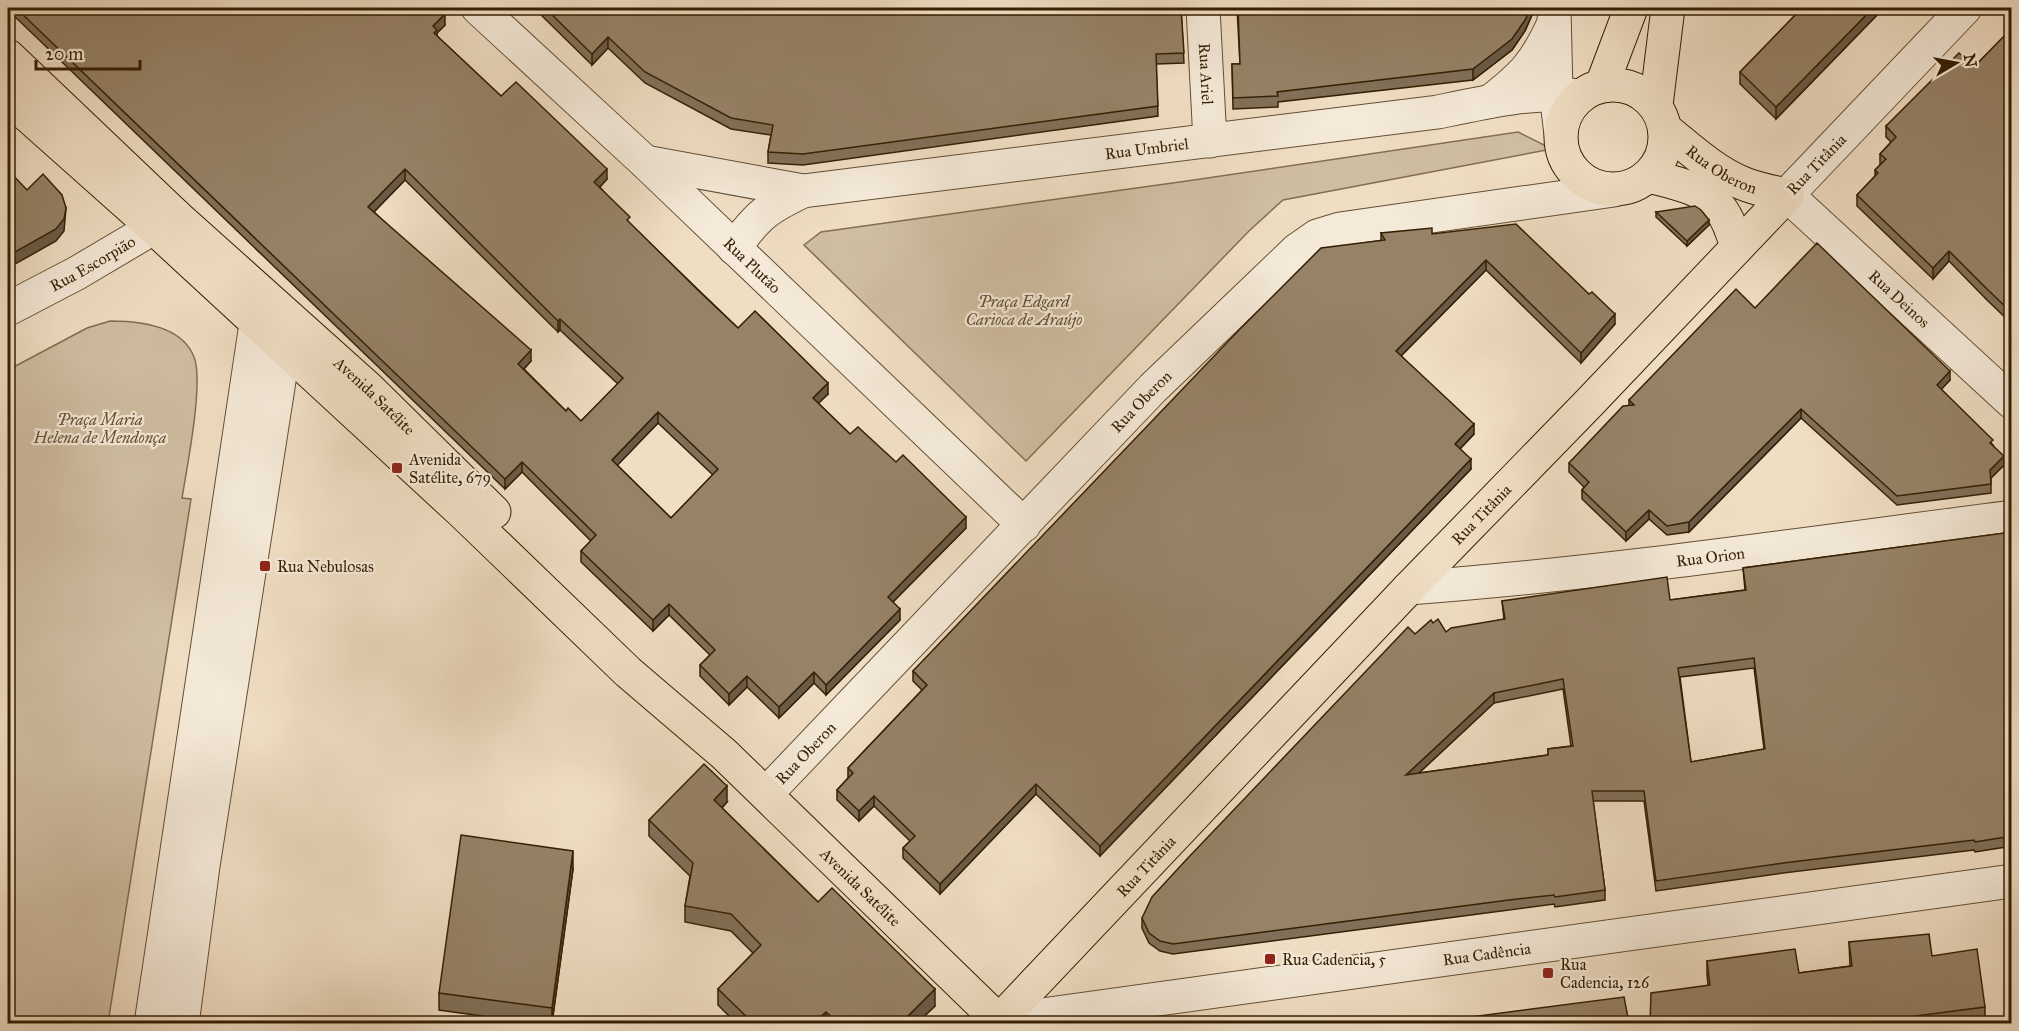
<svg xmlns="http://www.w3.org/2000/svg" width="2019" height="1031" viewBox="0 0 2019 1031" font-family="'IM FELL Great Primer',serif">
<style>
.green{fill:#d0bea3;stroke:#826e52;stroke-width:1.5}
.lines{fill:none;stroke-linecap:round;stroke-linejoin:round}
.minor-casing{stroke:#644f32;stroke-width:35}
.major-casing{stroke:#351f02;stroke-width:35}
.minor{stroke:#f5ead9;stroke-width:33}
.major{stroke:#f0dec4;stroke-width:33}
.wall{fill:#817059;stroke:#351f02;stroke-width:1.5;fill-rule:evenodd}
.shaded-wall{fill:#695b48;stroke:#351f02;stroke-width:1.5}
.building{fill:#968267;stroke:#351f02;stroke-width:1.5;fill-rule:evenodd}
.poi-dot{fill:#8f2418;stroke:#f5ead9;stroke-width:2}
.labels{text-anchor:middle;stroke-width:4.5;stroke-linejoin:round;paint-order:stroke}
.street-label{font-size:16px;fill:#351f02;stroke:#f5ead9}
.park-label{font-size:16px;font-style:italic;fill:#644f32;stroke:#f5ead9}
.poi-label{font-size:16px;fill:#351f02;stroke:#f5ead9;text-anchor:start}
</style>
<rect width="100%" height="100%" fill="#f0dec4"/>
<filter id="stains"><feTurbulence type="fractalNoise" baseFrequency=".00333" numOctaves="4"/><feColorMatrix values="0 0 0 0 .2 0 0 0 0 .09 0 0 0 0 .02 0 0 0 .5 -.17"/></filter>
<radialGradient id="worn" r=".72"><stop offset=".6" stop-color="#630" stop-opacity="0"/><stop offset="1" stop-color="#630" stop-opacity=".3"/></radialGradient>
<g class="green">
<path d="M 1518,132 L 1552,149 L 1283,200 L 1249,231 L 1026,461 L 804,245 L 821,232 L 1187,181 Z"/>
<path d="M 110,321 C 139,321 182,326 194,357 C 204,382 187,467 182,498 L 191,499 L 108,1023 L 8,1023 L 8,370 L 87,328 Z"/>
</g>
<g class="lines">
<g class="minor-casing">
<g id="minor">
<path id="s1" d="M 478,8 L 645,162 L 1024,525"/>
<path id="s2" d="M 1203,8 L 1210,141"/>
<path d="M 1554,8 L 1556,93 L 1561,134"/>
<path id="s3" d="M 1965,8 L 1787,195 L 2012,402"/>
<path d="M 1491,101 C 1524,75 1535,64 1553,25"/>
<path id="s4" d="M 645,162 L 803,191 L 1438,112 C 1485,102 1532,91 1580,96"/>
<path d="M 734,248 C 758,215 767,208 803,191"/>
<path id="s5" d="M 8,309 L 77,273 L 175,215"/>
<path id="s6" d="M 1409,588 C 1610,573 1811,543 2012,517"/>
<path id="s7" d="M 766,794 L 1153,388 L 1297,250 L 1317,236 L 1340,229 L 1614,190"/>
<path d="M 151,1024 L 256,324 L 263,300"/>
<path d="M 182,1024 L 203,866 L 284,349 L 298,326"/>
<path id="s8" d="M 997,1024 L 999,1021 L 2012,881"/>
</g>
</g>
<g class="major-casing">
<g id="major">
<path id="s9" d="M 8,56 L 175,215 L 368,388 L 494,512"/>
<circle cx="1613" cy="137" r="52"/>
<path d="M 1602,85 L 1631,8"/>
<path id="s10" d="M 8,98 L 154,228 L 463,513 L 628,672 L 724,754 L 999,1021 L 1409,588 L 1590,402 L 1787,195"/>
<path d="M 1656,105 L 1668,8"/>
<path id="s11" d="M 1665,129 C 1689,148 1713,171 1742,183 C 1756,189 1771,192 1787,195"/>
<path d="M 1649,176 C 1672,182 1705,188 1720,208 C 1729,220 1733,234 1737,247"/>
</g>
</g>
<use href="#minor" class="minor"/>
<use href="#major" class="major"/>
</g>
<g class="wall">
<path d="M 8,8 L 438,8 L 445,25 L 437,33 L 437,36 L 501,96 L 607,179 L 600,187 L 630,224 L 738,328 L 828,394 L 818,403 L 850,434 L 966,528 L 893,602 L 900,620 L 826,695 L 814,683 L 779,718 L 747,687 L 729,705 L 700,676 L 700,665 L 710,655 L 669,615 L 653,631 L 581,562 L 581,551 L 591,541 L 522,472 L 505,489 L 8,10 ZM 405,180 L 558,332 L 560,330 L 618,384 L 581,421 L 566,411 L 524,369 L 531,361 L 374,212 ZM 658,423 L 713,475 L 671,518 L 617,465 Z"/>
<path d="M 539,8 L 1185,8 L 1181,8 L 1184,63 L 1156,64 L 1158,116 L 803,165 L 768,163 L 768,152 L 771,135 L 731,129 L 645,83 L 608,48 L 592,65 L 540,14 Z"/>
<path d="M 1237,8 L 1535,8 L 1525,31 L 1512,50 L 1473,80 L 1278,102 L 1278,107 L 1233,109 L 1232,64 L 1240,64 Z"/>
<path d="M 1802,8 L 1887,8 L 1882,13 L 1880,12 L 1776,119 L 1740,84 L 1740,72 Z"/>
<path d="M 2012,28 L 2012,324 L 1987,300 L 1949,261 L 1933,279 L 1857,206 L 1857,195 L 1875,176 L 1875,170 L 1880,165 L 1880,154 L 1891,142 L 1886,137 L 1886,126 L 1974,67 Z"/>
<path d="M 1656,212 L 1709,225 L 1687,246 L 1656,217 Z"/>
<path d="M 1381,233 L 1432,234 L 1615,324 L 1581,363 L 1486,270 L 1401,356 L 1474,434 L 1460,449 L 1471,469 L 1100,856 L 1036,794 L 940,894 L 903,858 L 903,848 L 910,841 L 874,806 L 859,821 L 837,800 L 837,790 L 848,778 L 848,768 L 922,690 L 913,681 L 913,671 L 1381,240 Z"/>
<path d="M 1755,308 L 1950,380 L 1941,389 L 1993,445 L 2004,465 L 1991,478 L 1991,493 L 1897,505 L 1801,418 L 1689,532 L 1667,535 L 1649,519 L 1626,541 L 1582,499 L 1582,490 L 1584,487 L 1569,472 L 1569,463 L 1629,406 L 1629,400 Z"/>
<path d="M 2012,532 L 2012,846 L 1975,852 L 1974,850 L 1783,873 L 1656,891 L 1644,801 L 1593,801 L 1605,890 L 1605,900 L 1555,907 L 1554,904 L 1509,910 L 1173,954 L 1160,951 L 1149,943 L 1142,928 L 1142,918 L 1415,634 L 1446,632 L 1504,619 L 1502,601 L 1670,600 L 1745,590 L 1743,568 ZM 1754,668 L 1764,749 L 1691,762 L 1680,677 ZM 1563,689 L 1571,746 L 1548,749 L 1548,755 L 1419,773 L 1494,703 Z"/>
<path d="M 727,802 L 722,808 L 818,902 L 935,1006 L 917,1023 L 736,1023 L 718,1005 L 718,989 L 753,953 L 731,931 L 685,922 L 685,906 L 690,876 L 649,836 L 649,820 Z"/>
<path d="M 573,869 L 552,1023 L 532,1023 L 439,1010 L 439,993 Z"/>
<path d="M 1849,942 L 1932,956 L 1985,1007 L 1985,1021 L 1965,1023 L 1650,1023 L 1708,985 L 1707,975 L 1707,961 L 1799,973 L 1850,966 Z"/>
</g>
<g class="shaded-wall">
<path d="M 1531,8 L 1535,8 L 1525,31 L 1512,50 L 1473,80 L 1473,69 Z"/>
<path d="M 1873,8 L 1880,8 L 1880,12 L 1776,119 L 1776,107 Z"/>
<path d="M 1882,8 L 1887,8 L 1882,13 Z"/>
<path d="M 445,14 L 445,25 L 437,33 L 437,40 L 434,44 L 433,26 Z"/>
<path d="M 608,37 L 608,48 L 592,65 L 592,54 Z"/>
<path d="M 405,169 L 405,180 L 368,218 L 368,207 Z"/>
<path d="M 607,169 L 607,179 L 594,193 L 594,182 Z"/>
<path d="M 66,208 L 64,231 L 56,241 L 8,268 L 8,256 Z"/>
<path d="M 1709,220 L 1709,225 L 1687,246 L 1687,241 Z"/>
<path d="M 1949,251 L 1949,261 L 1933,279 L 1933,268 Z"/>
<path d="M 1486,260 L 1486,270 L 1396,361 L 1396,351 Z"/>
<path d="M 1615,314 L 1615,324 L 1581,363 L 1581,353 Z"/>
<path d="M 560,319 L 560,330 L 558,332 L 558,321 Z"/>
<path d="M 531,350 L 531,361 L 518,375 L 518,364 Z"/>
<path d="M 1950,371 L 1950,380 L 1937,394 L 1937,385 Z"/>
<path d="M 828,383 L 828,394 L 813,409 L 813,398 Z"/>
<path d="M 1801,409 L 1801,418 L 1689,532 L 1689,522 Z"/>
<path d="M 658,412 L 658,423 L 612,471 L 612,460 Z"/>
<path d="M 1474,424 L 1474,434 L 1455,454 L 1455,444 Z"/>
<path d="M 2004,456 L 2004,465 L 1990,479 L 1990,470 Z"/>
<path d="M 1471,459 L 1471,469 L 1100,856 L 1100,846 Z"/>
<path d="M 522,462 L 522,472 L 505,489 L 505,479 Z"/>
<path d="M 1649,510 L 1649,519 L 1626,541 L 1626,532 Z"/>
<path d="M 966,517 L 966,528 L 888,607 L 888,597 Z"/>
<path d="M 669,604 L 669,615 L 653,631 L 653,620 Z"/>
<path d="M 900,609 L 900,620 L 826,695 L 826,685 Z"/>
<path d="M 814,672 L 814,683 L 779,718 L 779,707 Z"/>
<path d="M 747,676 L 747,687 L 729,705 L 729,694 Z"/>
<path d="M 1494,693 L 1494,703 L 1406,785 L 1406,775 Z"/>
<path d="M 1036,784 L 1036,794 L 940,894 L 940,884 Z"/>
<path d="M 727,786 L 727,802 L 714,816 L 714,800 Z"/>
<path d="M 874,796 L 874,806 L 859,821 L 859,811 Z"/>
<path d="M 573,851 L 573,869 L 552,1023 L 552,1008 Z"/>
<path d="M 935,989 L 935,1006 L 917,1023 L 901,1023 Z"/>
<path d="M 826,1012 L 826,1023 L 814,1023 Z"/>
</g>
<g class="building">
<path d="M 16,8 L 438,8 L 445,14 L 433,26 L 437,30 L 434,33 L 501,96 L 516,82 L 607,169 L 594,182 L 630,217 L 627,220 L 700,292 L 738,328 L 755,311 L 828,383 L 813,398 L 850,434 L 858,427 L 896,462 L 903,455 L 966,517 L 888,597 L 900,609 L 826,685 L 814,672 L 779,707 L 747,676 L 729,694 L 700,665 L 715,650 L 669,604 L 653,620 L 581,551 L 596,535 L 522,462 L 505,479 ZM 405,169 L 558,321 L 560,319 L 623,378 L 581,421 L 568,408 L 566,411 L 518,364 L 531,350 L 368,207 ZM 658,412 L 718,469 L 671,518 L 612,460 Z"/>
<path d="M 545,8 L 1181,8 L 1184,53 L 1156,54 L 1158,106 L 803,154 L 768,152 L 773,125 L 731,118 L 645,72 L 608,37 L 592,54 Z"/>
<path d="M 1238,8 L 1531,8 L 1525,20 L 1512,39 L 1473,69 L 1277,92 L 1278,96 L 1233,98 L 1232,64 L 1240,64 Z"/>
<path d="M 1802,8 L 1873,8 L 1776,107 L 1740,72 Z"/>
<path d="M 2012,28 L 2012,313 L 1987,289 L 1949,251 L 1933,268 L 1857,195 L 1878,173 L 1875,170 L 1886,159 L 1880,154 L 1896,137 L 1886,126 L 1959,53 L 1974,67 Z"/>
<path d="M 8,170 L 27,190 L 43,174 L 62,195 L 66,208 L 64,219 L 56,229 L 8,256 Z"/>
<path d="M 1695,206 L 1701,210 L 1709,220 L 1687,241 L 1656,212 Z"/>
<path d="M 1516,224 L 1589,294 L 1592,292 L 1615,314 L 1581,353 L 1486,260 L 1396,351 L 1474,424 L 1455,444 L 1471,459 L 1100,846 L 1036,784 L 940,884 L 903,848 L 915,836 L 874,796 L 859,811 L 837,790 L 853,773 L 848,768 L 927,685 L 913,671 L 1240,329 L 1321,248 L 1385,240 L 1381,233 L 1432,228 L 1432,234 Z"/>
<path d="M 1817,243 L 1950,371 L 1937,385 L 1993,440 L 1990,443 L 2004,456 L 1990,470 L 1991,484 L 1897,496 L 1801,409 L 1689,522 L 1667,526 L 1649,510 L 1626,532 L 1582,490 L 1589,482 L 1569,463 L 1623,406 L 1634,405 L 1629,400 L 1736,289 L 1755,308 Z"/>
<path d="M 2012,532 L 2012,836 L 1975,842 L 1974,840 L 1783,863 L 1656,881 L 1644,791 L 1592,791 L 1605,890 L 1555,897 L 1554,895 L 1509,900 L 1173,944 L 1160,941 L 1149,933 L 1142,918 L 1152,897 L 1186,860 L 1408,627 L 1415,634 L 1431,620 L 1433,623 L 1438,619 L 1446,632 L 1451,628 L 1505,619 L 1502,601 L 1667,577 L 1670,600 L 1746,590 L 1743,568 ZM 1754,658 L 1765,749 L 1691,762 L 1678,668 ZM 1563,679 L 1573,746 L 1548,749 L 1548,755 L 1406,775 L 1494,693 Z"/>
<path d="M 704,764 L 727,786 L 714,800 L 818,902 L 832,888 L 935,989 L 901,1023 L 838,1023 L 826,1012 L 814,1023 L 753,1023 L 718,989 L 761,945 L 731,914 L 685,906 L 693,863 L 649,820 Z"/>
<path d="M 461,835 L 573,851 L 552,1008 L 439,993 Z"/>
<path d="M 1929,934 L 1932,956 L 1977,949 L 1985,1007 L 1861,1023 L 1650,1023 L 1651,993 L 1710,985 L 1707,961 L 1795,949 L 1799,973 L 1852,966 L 1849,942 Z"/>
<path d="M 1624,997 L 1629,1023 L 1425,1023 Z"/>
<path d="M 1283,1017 L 1284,1023 L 1226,1023 Z"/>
</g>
<g class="poi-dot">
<rect x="391" y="462" width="12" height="12" rx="3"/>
<rect x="259" y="560" width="12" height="12" rx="3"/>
<rect x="1264" y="953" width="12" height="12" rx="3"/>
<rect x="1542" y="967" width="12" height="12" rx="3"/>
</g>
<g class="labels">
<g class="street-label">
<text dy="6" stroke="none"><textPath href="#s2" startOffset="66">Rua Ariel</textPath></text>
<text dy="6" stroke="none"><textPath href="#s4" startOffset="507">Rua Umbriel</textPath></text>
<text transform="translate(1816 164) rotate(-46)" y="6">Rua Titânia</text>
<text dy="6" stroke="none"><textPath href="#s11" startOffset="70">Rua Oberon</textPath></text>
<text dy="6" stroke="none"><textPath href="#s5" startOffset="96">Rua Escorpião</textPath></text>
<text dy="6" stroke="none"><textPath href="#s1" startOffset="376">Rua Plutão</textPath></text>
<text dy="6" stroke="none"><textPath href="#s3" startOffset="411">Rua Deinos</textPath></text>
<text dy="6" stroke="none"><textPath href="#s9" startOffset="500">Avenida Satélite</textPath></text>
<text dy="6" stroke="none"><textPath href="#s7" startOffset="543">Rua Oberon</textPath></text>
<text dy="6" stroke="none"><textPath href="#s10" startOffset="2054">Rua Titânia</textPath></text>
<text dy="6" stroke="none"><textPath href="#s6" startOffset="303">Rua Orion</textPath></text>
<text dy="6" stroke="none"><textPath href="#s7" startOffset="57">Rua Oberon</textPath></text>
<text dy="6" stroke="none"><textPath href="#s10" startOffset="1568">Rua Titânia</textPath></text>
<text dy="6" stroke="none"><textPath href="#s10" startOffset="1162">Avenida Satélite</textPath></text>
<text dy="6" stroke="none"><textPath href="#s8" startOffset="496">Rua Cadência</textPath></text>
</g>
<g class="park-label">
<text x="1024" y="307">Praça Edgard<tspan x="1024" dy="18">Carioca de Araújo</tspan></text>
<text x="100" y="425">Praça Maria<tspan x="100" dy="18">Helena de Mendonça</tspan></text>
</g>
<g class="poi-label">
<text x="409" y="465">Avenida<tspan x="409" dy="18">Satélite, 679</tspan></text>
<text x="277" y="572">Rua Nebulosas</text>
<text x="1282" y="965">Rua Cadencia, 5</text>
<text x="1560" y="970">Rua<tspan x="1560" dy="18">Cadencia, 126</tspan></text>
</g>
</g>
<rect width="2019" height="1031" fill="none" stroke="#f0dec4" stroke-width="30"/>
<rect x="9" y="9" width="2001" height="1013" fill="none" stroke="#351f02" stroke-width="3"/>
<rect x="15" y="15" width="1989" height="1001" fill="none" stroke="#351f02" stroke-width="1.5"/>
<g transform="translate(1956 63) rotate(80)" stroke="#f5ead9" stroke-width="4.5" paint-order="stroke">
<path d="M0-4.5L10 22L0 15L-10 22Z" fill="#351f02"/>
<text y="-9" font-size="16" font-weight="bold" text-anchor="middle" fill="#351f02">N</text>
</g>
<path d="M36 60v9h104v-9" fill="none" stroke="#351f02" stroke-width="3"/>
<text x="45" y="60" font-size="18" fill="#351f02" stroke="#f5ead9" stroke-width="4.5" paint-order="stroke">20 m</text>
<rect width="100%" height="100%" filter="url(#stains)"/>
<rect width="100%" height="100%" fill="url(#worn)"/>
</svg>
